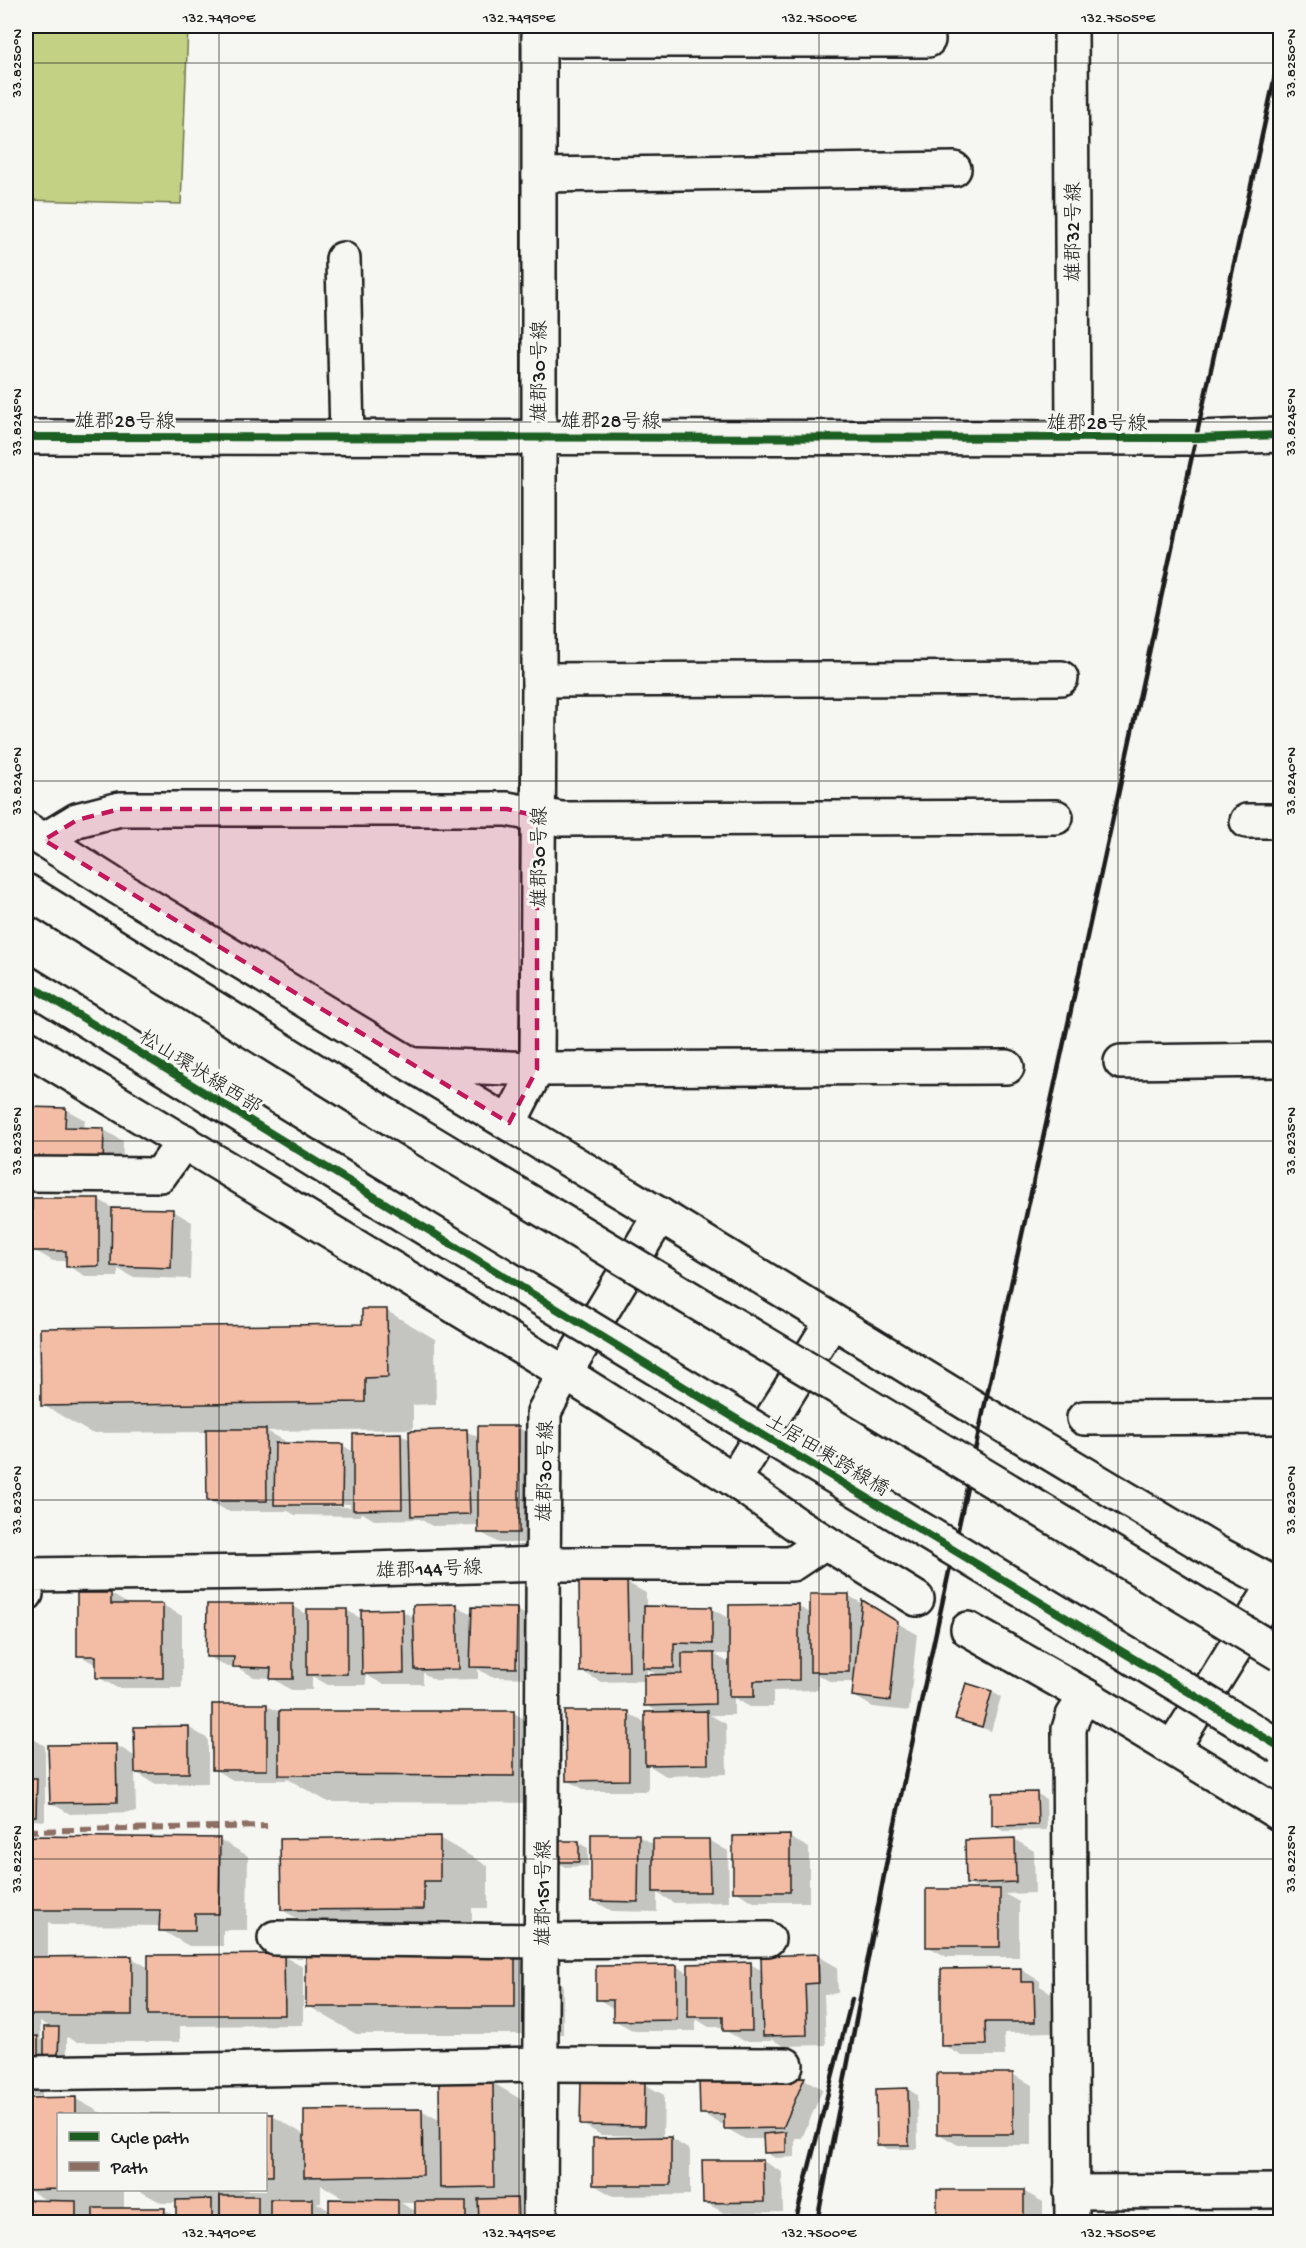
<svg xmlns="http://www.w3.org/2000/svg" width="1306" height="2248" viewBox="0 0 1306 2248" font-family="'Gochi Hand','Klee One',sans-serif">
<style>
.green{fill:#c3d185;stroke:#707650;stroke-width:1.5}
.shadow{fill:#0003;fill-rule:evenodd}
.building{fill:#f2bda4;stroke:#1c1c1c;stroke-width:1.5}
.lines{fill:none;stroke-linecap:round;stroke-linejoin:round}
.minor-casing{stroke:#1c1c1c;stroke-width:38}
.tertiary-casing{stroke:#1c1c1c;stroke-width:38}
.minor{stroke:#f6f6f2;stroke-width:33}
.tertiary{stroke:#f6f6f2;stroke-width:33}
.rail{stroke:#1c1c1c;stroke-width:4.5}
.tertiary-bridge-casing{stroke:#1c1c1c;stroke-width:38;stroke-linecap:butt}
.tertiary-bridge{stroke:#f6f6f2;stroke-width:33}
.quiet{stroke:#8d6e63;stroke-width:6;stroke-dasharray:12 6;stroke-linecap:butt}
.cycleway-casing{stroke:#f6f6f2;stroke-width:11}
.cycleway{stroke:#1b5e20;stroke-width:8}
.marked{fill:#c2185b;fill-opacity:0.2;stroke:#c2185b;stroke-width:4.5;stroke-dasharray:12 8;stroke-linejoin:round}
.ticks{fill:none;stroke:#1c1c1c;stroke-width:1.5;stroke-opacity:0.45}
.labels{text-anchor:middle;stroke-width:6;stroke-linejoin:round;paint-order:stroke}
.street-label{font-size:20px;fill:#1c1c1c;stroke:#f6f6f2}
.neatline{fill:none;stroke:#1c1c1c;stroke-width:2}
.ticks-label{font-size:15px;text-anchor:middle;fill:#1c1c1c}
</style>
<rect width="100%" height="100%" fill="#f6f6f2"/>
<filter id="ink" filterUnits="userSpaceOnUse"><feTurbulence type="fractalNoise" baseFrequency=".0167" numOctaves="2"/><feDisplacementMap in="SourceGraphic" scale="12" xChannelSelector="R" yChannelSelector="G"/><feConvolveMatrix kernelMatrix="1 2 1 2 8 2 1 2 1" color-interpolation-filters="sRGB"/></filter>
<g filter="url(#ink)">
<path class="green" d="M 26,26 L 188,26 L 181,204 L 26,200 Z"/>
<g class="shadow">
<path d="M 26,1108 L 65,1109 L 85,1120 L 84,1129 L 104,1130 L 123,1141 L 122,1177 L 26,1165 Z"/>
<path d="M 98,1199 L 116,1210 L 173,1211 L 192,1222 L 190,1279 L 132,1277 L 118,1269 L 118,1277 L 87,1277 L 68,1266 L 68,1261 L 53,1261 L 34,1250 Z"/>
<path d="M 387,1311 L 435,1339 L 436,1404 L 413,1405 L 413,1429 L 267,1431 L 285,1441 L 285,1444 L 342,1445 L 354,1452 L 401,1434 L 410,1440 L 466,1431 L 479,1438 L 479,1428 L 519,1428 L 538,1439 L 538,1543 L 499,1543 L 480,1532 L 480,1525 L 432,1526 L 420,1519 L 374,1520 L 361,1512 L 361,1516 L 295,1515 L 286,1510 L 286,1511 L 227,1511 L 208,1500 L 207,1432 L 91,1433 L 43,1405 L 364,1325 ZM 293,1503 L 350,1504 L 350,1507 L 293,1506 Z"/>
<path d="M 626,1582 L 646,1593 L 646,1607 L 712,1609 L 730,1619 L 798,1606 L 812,1614 L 849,1596 L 917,1634 L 909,1711 L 873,1707 L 854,1696 L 855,1682 L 831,1682 L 818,1675 L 818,1690 L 773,1691 L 773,1707 L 750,1707 L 734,1698 L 734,1715 L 710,1715 L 726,1724 L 727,1774 L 666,1776 L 648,1765 L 648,1791 L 587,1791 L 567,1780 L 628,1713 L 646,1723 L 661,1714 L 646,1705 L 645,1681 L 601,1682 L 581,1671 ZM 714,1654 L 730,1654 L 731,1664 ZM 647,1669 L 659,1676 L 647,1676 Z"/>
<path d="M 111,1594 L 130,1605 L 163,1605 L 182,1616 L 182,1688 L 117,1688 L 98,1677 L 98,1666 L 79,1655 Z"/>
<path d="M 208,1605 L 293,1606 L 308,1615 L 346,1610 L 362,1619 L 402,1611 L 415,1618 L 457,1606 L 473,1615 L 517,1610 L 536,1621 L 535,1678 L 491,1677 L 478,1669 L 478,1679 L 435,1680 L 423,1673 L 423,1684 L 383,1684 L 366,1675 L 366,1685 L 328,1685 L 312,1676 L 312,1690 L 291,1690 L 272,1678 L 254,1677 L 236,1667 L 227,1667 L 207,1656 Z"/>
<path d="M 967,1685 L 992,1692 L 1001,1697 L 991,1731 L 966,1723 L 957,1718 Z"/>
<path d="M 266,1705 L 279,1712 L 514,1713 L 562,1741 L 562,1803 L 328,1802 L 286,1778 L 286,1780 L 233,1780 L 213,1769 Z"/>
<path d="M 188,1727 L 208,1739 L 208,1783 L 156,1784 L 135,1772 L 136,1812 L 70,1814 L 51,1803 L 116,1745 L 136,1757 Z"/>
<path d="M 26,1734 L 45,1746 L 45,1821 L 32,1820 L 26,1816 Z"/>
<path d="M 1036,1793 L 1046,1799 L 1047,1830 L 1003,1831 L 994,1826 Z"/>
<path d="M 638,1836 L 655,1845 L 655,1840 L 709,1840 L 728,1851 L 729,1902 L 674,1903 L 657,1893 L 657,1912 L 612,1911 L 592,1900 Z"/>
<path d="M 789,1837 L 809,1848 L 809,1902 L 754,1902 L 735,1891 Z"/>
<path d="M 26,1838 L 219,1839 L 248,1856 L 247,1930 L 223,1930 L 223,1946 L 189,1946 L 161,1930 L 161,1926 L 54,1925 L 48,1922 L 48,1958 L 132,1958 L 149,1968 L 283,1956 L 303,1967 L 303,2025 L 180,2026 L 180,2042 L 77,2042 L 67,2037 L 67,2061 L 41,2060 L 42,2096 L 26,2096 L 26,1971 L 29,1973 L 29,1960 L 26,1960 ZM 40,2021 L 54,2029 L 45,2042 L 41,2039 Z"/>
<path d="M 439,1838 L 488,1866 L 488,1908 L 472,1908 L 472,1936 L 331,1937 L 282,1910 Z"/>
<path d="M 1014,1839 L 1034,1851 L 1035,1893 L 1005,1894 L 1019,1902 L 1019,1957 L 947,1957 L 927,1946 L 980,1890 L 967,1883 Z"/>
<path d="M 579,1843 L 588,1848 L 588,1866 L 565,1867 L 556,1861 Z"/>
<path d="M 514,1956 L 563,1984 L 563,2034 L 356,2034 L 308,2006 Z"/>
<path d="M 818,1956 L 837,1967 L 838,1993 L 824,1994 L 826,2045 L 784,2046 L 771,2039 L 771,2041 L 744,2041 L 724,2030 L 724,2027 L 709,2027 L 696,2019 L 696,2031 L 634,2031 L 614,2020 L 614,2009 L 598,1999 L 676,1966 L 690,1974 L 750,1964 L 763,1971 Z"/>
<path d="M 1020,1969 L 1040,1981 L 1040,1986 L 1053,1994 L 1054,2032 L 1004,2033 L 1005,2056 L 962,2056 L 943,2045 Z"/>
<path d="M 1012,2074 L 1032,2085 L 1032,2145 L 958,2145 L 939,2134 Z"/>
<path d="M 701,2079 L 804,2079 L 823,2089 L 802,2138 L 795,2138 L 795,2157 L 775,2158 L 765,2152 L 765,2139 L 745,2139 L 726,2128 L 726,2124 L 721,2124 L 701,2113 Z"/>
<path d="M 493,2083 L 541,2111 L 536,2222 L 27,2222 L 27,2201 L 49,2202 L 27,2189 L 26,2099 L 76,2099 L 103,2114 L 58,2114 L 58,2190 L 124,2190 L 124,2210 L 164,2210 L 178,2218 L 178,2203 L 162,2203 L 138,2190 L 266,2190 L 266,2116 L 273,2116 L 305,2135 L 421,2110 L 441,2121 ZM 321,2185 L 349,2201 L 330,2211 L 317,2203 L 321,2203 ZM 401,2203 L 417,2203 L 417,2212 Z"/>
<path d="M 644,2084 L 664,2095 L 663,2139 L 671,2139 L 690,2150 L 690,2195 L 613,2196 L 594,2185 L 657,2139 L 657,2136 L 601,2135 L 582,2124 Z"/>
<path d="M 908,2089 L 917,2095 L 918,2149 L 888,2149 L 878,2144 L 878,2090 Z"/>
<path d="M 763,2161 L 782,2172 L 783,2212 L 724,2213 L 704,2202 L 704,2162 Z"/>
<path d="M 1023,2191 L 1043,2202 L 1043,2222 L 939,2222 L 939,2192 Z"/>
</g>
<g class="building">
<path d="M 26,1107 L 66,1108 L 65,1127 L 104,1128 L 103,1167 L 26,1165 Z"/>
<path d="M 32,1198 L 99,1198 L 99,1266 L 66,1267 L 66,1251 L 32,1251 Z"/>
<path d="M 112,1208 L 173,1209 L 171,1268 L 111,1266 Z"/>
<path d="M 362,1309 L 387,1309 L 388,1377 L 365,1378 L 365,1402 L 41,1406 L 40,1328 L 362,1324 Z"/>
<rect x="478" y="1426" width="41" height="107"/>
<path d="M 206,1429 L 266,1429 L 267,1501 L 207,1501 Z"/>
<path d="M 467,1429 L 470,1514 L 411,1516 L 409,1431 Z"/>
<path d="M 401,1433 L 402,1509 L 353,1510 L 353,1434 Z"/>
<path d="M 275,1443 L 343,1444 L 342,1505 L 274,1505 Z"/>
<path d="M 627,1580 L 629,1671 L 580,1672 L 579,1581 Z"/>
<path d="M 77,1593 L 111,1593 L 111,1604 L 163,1604 L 163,1678 L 96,1678 L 96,1656 L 77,1656 Z"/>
<rect x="810" y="1594" width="39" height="78"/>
<path d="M 862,1600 L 898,1622 L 890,1701 L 852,1696 Z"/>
<path d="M 207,1604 L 293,1604 L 293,1679 L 270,1679 L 271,1668 L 233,1667 L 234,1657 L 206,1657 Z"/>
<path d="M 457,1604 L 459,1669 L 415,1670 L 413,1605 Z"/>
<path d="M 799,1604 L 799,1680 L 754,1681 L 754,1697 L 729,1697 L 729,1605 Z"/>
<path d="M 644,1606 L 712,1607 L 712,1644 L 674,1643 L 674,1668 L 643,1668 Z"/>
<path d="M 472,1607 L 517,1608 L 516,1668 L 470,1667 Z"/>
<path d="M 307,1609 L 347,1609 L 347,1674 L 307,1675 Z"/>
<path d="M 403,1609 L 404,1673 L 362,1674 L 361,1610 Z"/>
<path d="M 682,1653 L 714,1653 L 715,1704 L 644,1706 L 644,1675 L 682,1674 Z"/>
<path d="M 966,1683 L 992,1691 L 982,1727 L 955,1719 Z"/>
<rect x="212" y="1704" width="55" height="66"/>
<path d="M 279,1711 L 514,1711 L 514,1776 L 279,1775 Z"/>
<path d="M 565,1711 L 629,1711 L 629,1780 L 566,1781 Z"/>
<path d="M 707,1711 L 708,1764 L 645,1765 L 645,1712 Z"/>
<path d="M 189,1726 L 189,1773 L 135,1773 L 134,1727 Z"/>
<path d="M 116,1744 L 117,1802 L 50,1803 L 48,1745 Z"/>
<path d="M 26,1778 L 37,1778 L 36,1816 L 26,1816 Z"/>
<path d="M 1037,1792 L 1038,1825 L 992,1826 L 992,1793 Z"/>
<path d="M 591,1834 L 639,1834 L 638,1902 L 591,1901 Z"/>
<path d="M 790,1835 L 790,1892 L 733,1892 L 733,1836 Z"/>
<path d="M 26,1836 L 220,1838 L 219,1914 L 195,1914 L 195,1931 L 159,1931 L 160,1910 L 26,1910 Z"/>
<path d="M 440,1836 L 440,1881 L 424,1881 L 424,1909 L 281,1910 L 280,1839 Z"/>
<path d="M 1015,1838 L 1016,1882 L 966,1884 L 965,1840 Z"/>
<path d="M 653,1839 L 709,1839 L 710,1892 L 653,1892 Z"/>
<rect x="554" y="1841" width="25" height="21"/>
<rect x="926" y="1889" width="74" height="58"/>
<path d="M 284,1954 L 285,2015 L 148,2015 L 148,1955 Z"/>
<path d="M 306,1954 L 515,1955 L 515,2007 L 306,2007 Z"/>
<path d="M 818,1954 L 819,1983 L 805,1984 L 807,2035 L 763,2036 L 761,1956 Z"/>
<path d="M 132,1956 L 132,2015 L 27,2015 L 27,1957 Z"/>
<path d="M 751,1962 L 752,2031 L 723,2031 L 723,2017 L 688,2017 L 688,1964 Z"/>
<path d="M 677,1965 L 677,2020 L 613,2021 L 613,2000 L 596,2000 L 596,1966 Z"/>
<path d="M 1021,1968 L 1021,1982 L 1034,1982 L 1035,2022 L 985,2022 L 986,2045 L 941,2046 L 941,1969 Z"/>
<path d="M 44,2027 L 59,2027 L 58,2057 L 44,2056 Z"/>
<path d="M 38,2036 L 38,2055 L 26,2055 L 26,2037 Z"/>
<rect x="937" y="2073" width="76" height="61"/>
<path d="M 805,2077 L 783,2128 L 724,2129 L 724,2114 L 700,2114 L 699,2078 Z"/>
<path d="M 493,2081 L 494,2187 L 440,2188 L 439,2082 Z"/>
<path d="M 581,2081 L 645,2082 L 644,2126 L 580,2125 Z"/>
<path d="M 908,2088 L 909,2145 L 877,2145 L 876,2089 Z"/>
<path d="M 76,2097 L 76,2114 L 58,2114 L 58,2189 L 26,2190 L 26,2098 Z"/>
<path d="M 422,2109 L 423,2175 L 304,2177 L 304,2110 Z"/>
<path d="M 112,2114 L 273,2114 L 273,2176 L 266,2176 L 266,2114 Z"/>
<path d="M 786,2132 L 786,2152 L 764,2153 L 763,2134 Z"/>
<path d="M 671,2137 L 671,2185 L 593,2185 L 593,2138 Z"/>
<path d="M 702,2160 L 763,2160 L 764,2202 L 703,2203 Z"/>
<rect x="937" y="2190" width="87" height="32"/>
<rect x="220" y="2196" width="38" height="26"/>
<path d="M 517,2198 L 518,2222 L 479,2222 L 478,2199 Z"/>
<path d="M 212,2199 L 212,2222 L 176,2222 L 176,2200 Z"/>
<rect x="270" y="2199" width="43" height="23"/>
<path d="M 329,2199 L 398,2200 L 398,2222 L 329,2222 Z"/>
<path d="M 26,2200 L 76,2201 L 76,2222 L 26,2222 Z"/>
<rect x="415" y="2201" width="51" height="21"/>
<path d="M 93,2208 L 165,2208 L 164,2222 L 93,2222 Z"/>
</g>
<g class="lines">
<g class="minor-casing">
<g id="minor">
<path d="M 1071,26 L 1073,438"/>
<path d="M 539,40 L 928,40"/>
<path d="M 539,175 L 954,169"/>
<path d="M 343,259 L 347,437"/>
<path d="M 26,437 L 1197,438 L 1280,435"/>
<path d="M 539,680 L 1061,678"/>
<path d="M 1247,821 L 1280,821"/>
<path d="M 26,829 L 119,888 L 660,1215 L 983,1413 L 1217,1553 L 1280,1587"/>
<path d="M 44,840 L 77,820 L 120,809 L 507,809 L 561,819 L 1056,817"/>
<path d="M 26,1047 L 565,1373 L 734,1480 L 796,1524 L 917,1599"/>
<path d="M 1121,1062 L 1280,1060"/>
<path d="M 418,1065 L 537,1069 L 1007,1067"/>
<path d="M 509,1123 L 537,1069 L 539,680 L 539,26"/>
<path d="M 26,1174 L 160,1175 L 184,1141"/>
<path d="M 1084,1418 L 1280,1417"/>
<path d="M 734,1480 L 832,1321"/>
<path d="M 26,1594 L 26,1575 L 267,1572 L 543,1564 L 792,1564 L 825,1542"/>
<path d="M 968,1629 L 1086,1696 L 1280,1814"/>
<path d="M 1173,1748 L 1275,1584"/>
<path d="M 275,1938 L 542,1941 L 768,1939"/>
<path d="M 28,2073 L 542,2064 L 786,2065"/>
<path d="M 1071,2192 L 1280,2191"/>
<path d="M 540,2222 L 544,1412 L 565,1373 L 660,1215"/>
<path d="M 1072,2222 L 1069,1729 L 1073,1716 L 1086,1696"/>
</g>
</g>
<g class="tertiary-casing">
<g id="tertiary">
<path d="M 26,891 L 394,1120"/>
<path d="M 26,983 L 359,1188"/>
</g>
</g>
<use href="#minor" class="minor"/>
<use href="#tertiary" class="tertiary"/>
<g class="rail">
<path d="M 795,2222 L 852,1999"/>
<path d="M 817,2222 L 886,1865 L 983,1413 L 1280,53"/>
</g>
<g class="tertiary-bridge-casing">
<g id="tertiary-bridge">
<path d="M 394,1120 L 1280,1654"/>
<path d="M 359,1188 L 1280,1747"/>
</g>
</g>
<use href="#tertiary-bridge" class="tertiary-bridge"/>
<g class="quiet">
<path d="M 26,1051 L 27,1048"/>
<path d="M 26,1831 L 267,1826"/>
</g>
<g class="cycleway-casing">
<g id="cycleway">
<path d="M 26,437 L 1197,438 L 1280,435"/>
<path d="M 26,983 L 715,1406 L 1280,1747"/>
</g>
</g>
<use href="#cycleway" class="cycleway"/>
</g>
</g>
<path class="marked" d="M 120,809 L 507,809 L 537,816 L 537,1069 L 509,1123 L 44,840 L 77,820 Z"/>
<path class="ticks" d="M 219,26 L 219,2114M 519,26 L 519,2222M 819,26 L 819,2222M 1118,26 L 1118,2222M 26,63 L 1280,63M 26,422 L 1280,422M 26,781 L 1280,781M 26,1141 L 1280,1141M 26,1500 L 1280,1500M 26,1859 L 1280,1859M 219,2190 L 219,2222M 26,2218 L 1280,2218"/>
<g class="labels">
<g class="street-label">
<text transform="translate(1072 232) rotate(-90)" y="7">雄郡32号線</text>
<text transform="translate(538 371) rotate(-90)" y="7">雄郡30号線</text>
<text x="125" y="427">雄郡28号線</text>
<text x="611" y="427">雄郡28号線</text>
<text x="1097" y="429">雄郡28号線</text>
<text transform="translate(538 857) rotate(-90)" y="7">雄郡30号線</text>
<text transform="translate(201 1071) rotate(32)" y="7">松山環状線西部</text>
<text transform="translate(828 1454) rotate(31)" y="7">土居田東跨線橋</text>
<text transform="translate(544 1471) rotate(-89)" y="7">雄郡30号線</text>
<text transform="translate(429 1568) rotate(-2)" y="7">雄郡144号線</text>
<text transform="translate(542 1893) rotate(-90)" y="7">雄郡151号線</text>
</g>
</g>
<rect width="1306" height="2248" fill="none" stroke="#f6f6f2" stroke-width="66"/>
<rect x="57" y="2113" width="210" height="78" fill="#f6f6f2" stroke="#9f9f9c" stroke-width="1.5"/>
<rect x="69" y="2132" width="30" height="9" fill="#1b5e20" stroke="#9f9f9c" stroke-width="1.5"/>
<text x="111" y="2143" font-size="18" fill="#1c1c1c">Cycle path</text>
<rect x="69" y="2162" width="30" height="9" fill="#8d6e63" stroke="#9f9f9c" stroke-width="1.5"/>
<text x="111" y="2173" font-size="18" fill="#1c1c1c">Path</text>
<rect x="33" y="33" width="1240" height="2182" class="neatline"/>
<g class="ticks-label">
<text x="219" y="22">132.7490°E</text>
<text x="519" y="22">132.7495°E</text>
<text x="819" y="22">132.7500°E</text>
<text x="1118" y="22">132.7505°E</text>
<text transform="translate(16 63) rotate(-90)" y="5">33.8250°N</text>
<text transform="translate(1290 63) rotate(-90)" y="5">33.8250°N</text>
<text transform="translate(16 422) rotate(-90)" y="5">33.8245°N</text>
<text transform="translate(1290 422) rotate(-90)" y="5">33.8245°N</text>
<text transform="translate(16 781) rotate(-90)" y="5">33.8240°N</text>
<text transform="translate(1290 781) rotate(-90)" y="5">33.8240°N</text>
<text transform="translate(16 1141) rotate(-90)" y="5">33.8235°N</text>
<text transform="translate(1290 1141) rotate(-90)" y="5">33.8235°N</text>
<text transform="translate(16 1500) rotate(-90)" y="5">33.8230°N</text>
<text transform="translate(1290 1500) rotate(-90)" y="5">33.8230°N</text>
<text transform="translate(16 1859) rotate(-90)" y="5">33.8225°N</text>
<text transform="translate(1290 1859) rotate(-90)" y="5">33.8225°N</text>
<text x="219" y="2237">132.7490°E</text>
<text x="519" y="2237">132.7495°E</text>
<text x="819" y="2237">132.7500°E</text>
<text x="1118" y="2237">132.7505°E</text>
</g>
</svg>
